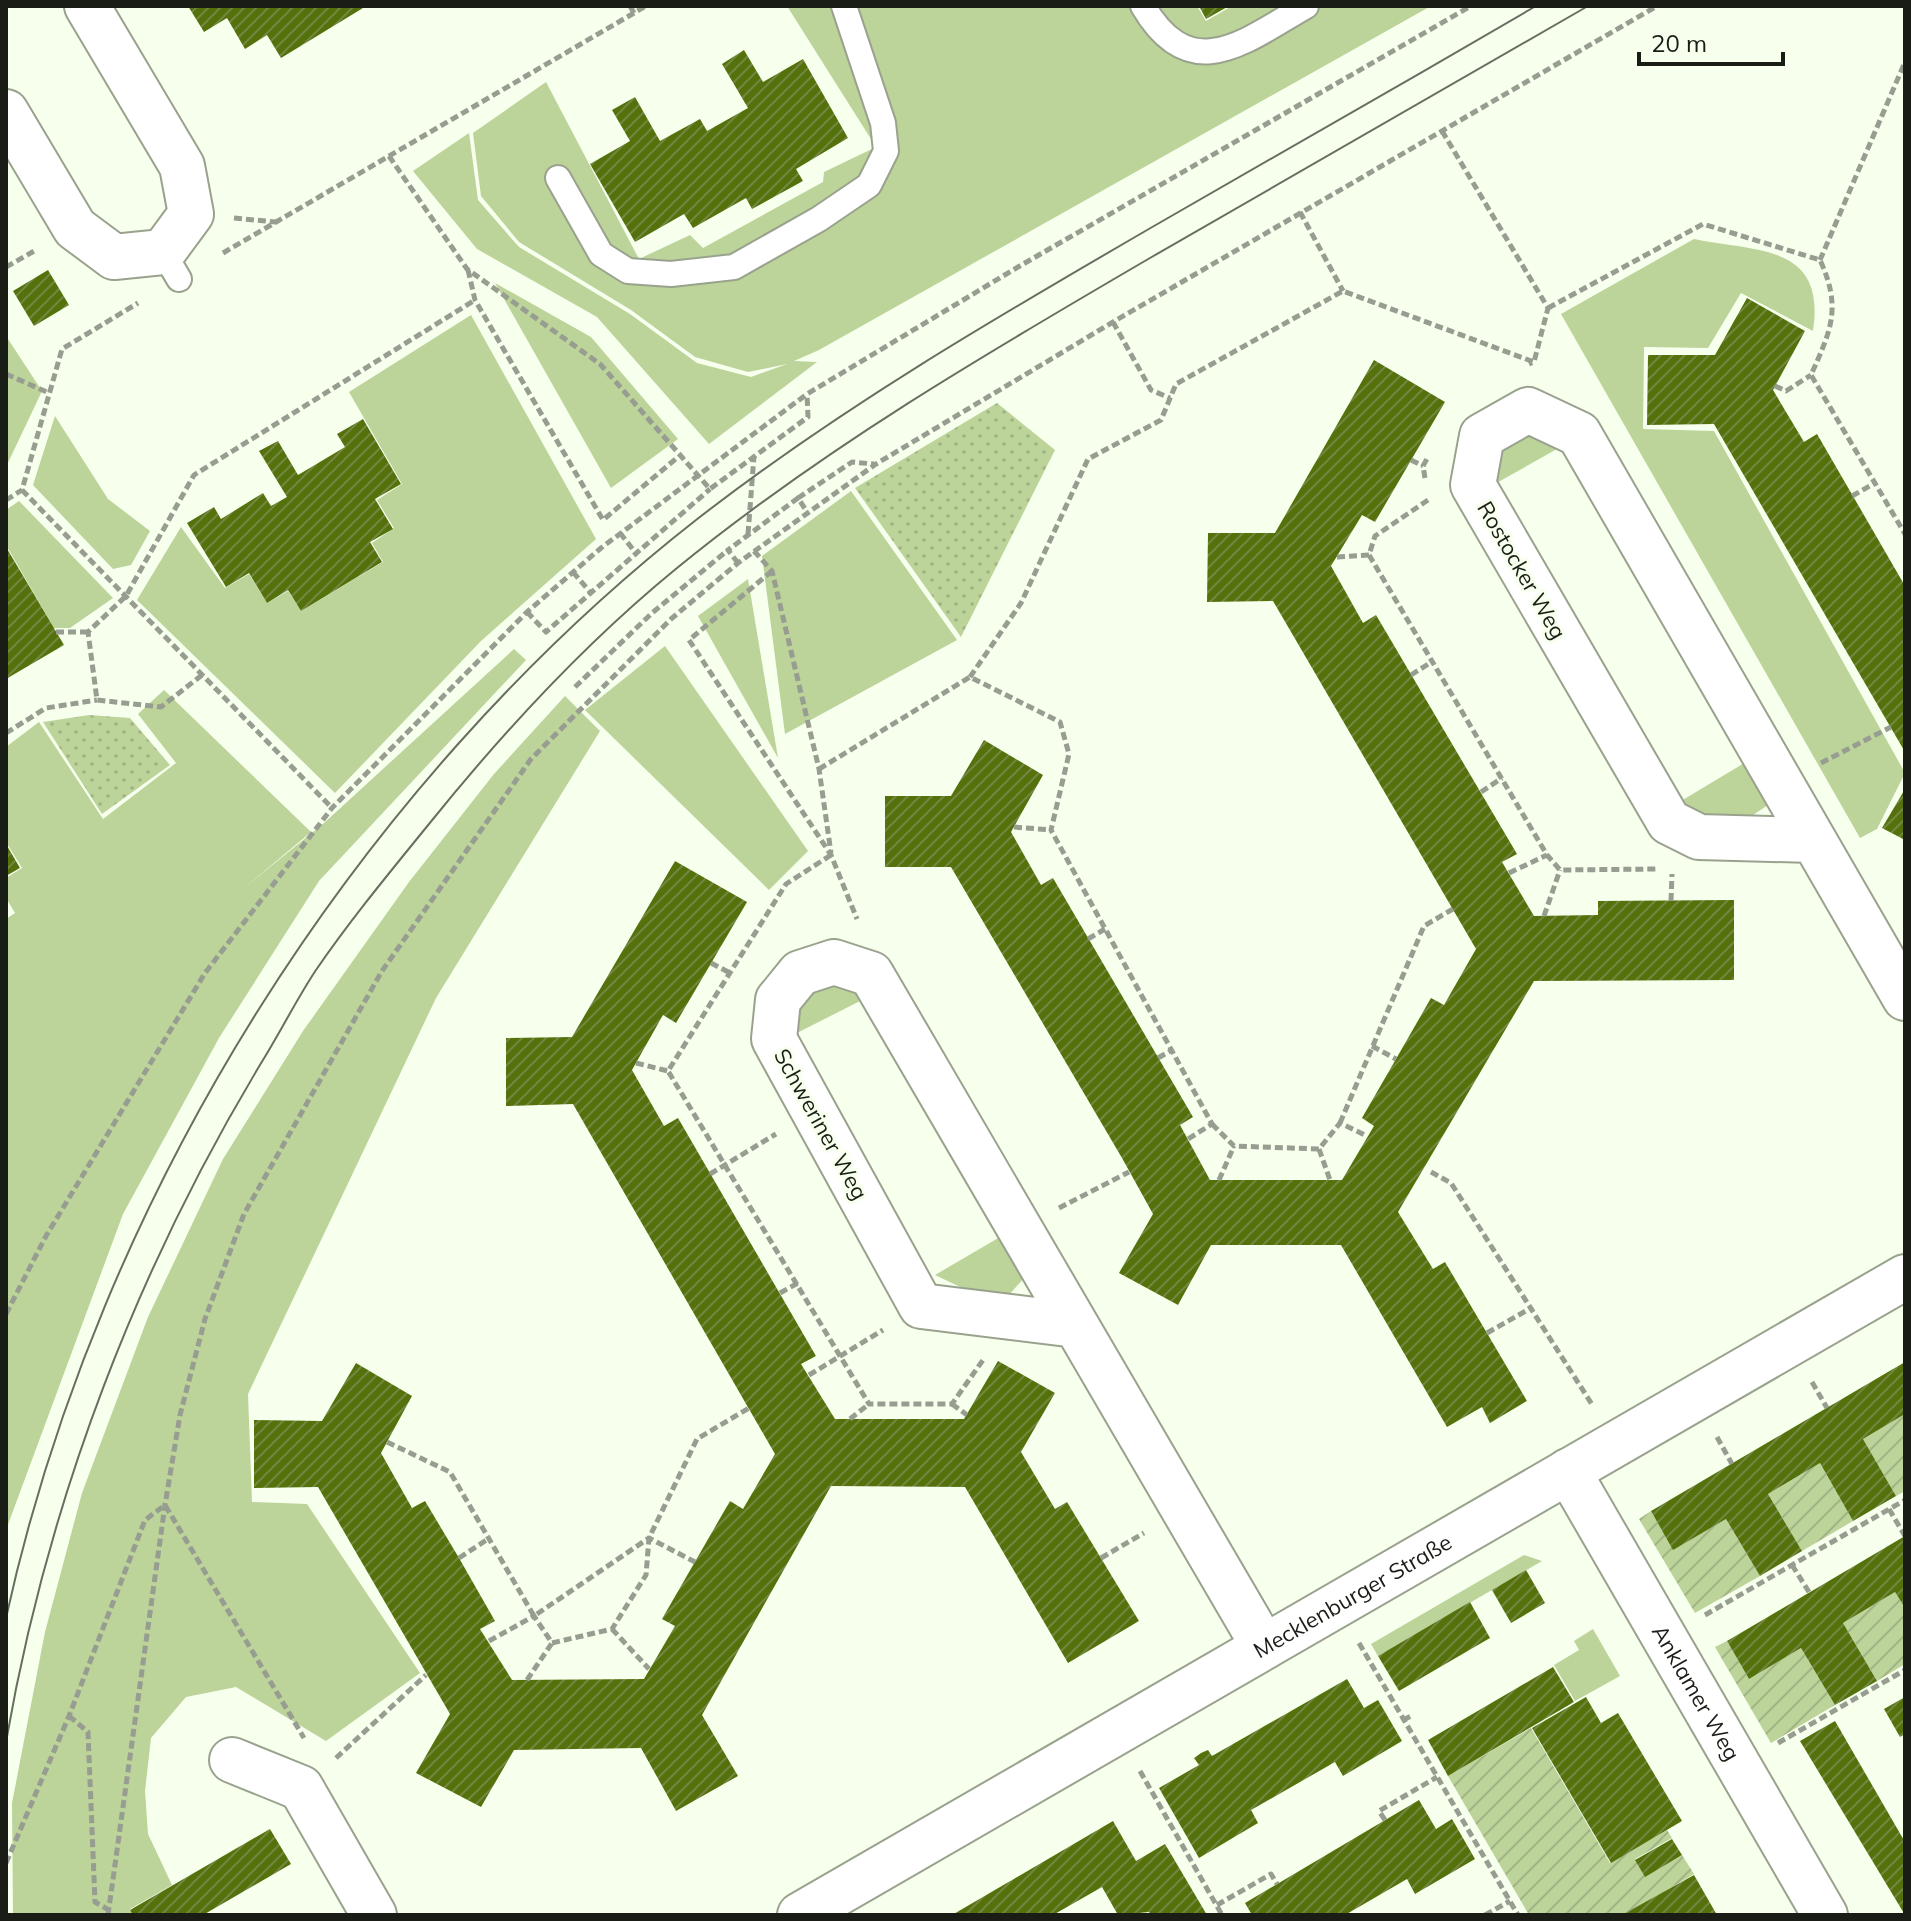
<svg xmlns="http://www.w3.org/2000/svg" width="1911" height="1921" viewBox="0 0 1911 1921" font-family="Mulish,sans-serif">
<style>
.grass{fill:#bcd39a}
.park{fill:url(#park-dots)}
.garden{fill:url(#garden-furrows)}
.building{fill:url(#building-hatch)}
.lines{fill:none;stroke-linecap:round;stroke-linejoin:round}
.lane-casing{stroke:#99a28d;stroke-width:28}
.street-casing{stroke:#99a28d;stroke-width:48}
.path{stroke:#979d90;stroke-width:5;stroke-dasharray:8 4;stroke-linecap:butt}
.lane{stroke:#fff;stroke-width:24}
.street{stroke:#fff;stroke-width:44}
.tram{stroke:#696d62;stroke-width:2}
.labels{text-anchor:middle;stroke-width:6;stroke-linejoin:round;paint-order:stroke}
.street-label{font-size:22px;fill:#1a1d16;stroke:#f7ffed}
</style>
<defs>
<pattern id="park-dots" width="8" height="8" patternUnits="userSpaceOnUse" patternTransform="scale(2)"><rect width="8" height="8" fill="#bcd39a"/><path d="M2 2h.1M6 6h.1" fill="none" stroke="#a1b584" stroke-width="1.8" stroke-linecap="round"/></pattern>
<pattern id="garden-furrows" width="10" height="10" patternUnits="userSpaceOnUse" patternTransform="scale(2)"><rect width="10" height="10" fill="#bcd39a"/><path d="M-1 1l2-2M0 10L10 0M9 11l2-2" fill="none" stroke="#a1b584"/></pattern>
<pattern id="building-hatch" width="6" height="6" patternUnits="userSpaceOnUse" patternTransform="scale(2)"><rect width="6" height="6" fill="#54710c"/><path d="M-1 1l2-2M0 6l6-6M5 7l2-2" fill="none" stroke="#738740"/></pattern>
</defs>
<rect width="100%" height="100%" fill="#f7ffed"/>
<g class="grass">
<path d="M 787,6 L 1197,6 L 1206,21 L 1232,6 L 1431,6 L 819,350 L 794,361 L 817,362 L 709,444 L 597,317 L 477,249 L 413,171 L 469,133 L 478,200 L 519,247 L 630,314 L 697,363 L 751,377 L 787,364 L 748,372 L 695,357 L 631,310 L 519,242 L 481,196 L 473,133 L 546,82 L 639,259 L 690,235 L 703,248 L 823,182 L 824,172 L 876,147 Z"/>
<path d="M 1694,239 C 1758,252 1826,244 1813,331 L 1741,293 L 1708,348 L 1644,347 L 1643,429 L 1714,431 L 1905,773 L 1877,829 L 1860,838 L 1561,314 Z"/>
<path d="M 495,283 L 591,337 L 678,439 L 611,488 Z"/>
<path d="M 471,315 L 596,539 L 481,641 L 335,793 L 137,600 L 181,527 L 225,588 L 249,574 L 267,603 L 288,591 L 301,611 L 383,562 L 372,543 L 394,528 L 377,500 L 402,484 L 349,392 Z"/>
<path d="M 6,336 L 42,391 L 6,467 Z"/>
<path d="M 55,416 L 108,499 L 150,531 L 131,565 L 113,569 L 33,485 Z"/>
<path d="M 1539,428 L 1564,445 L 1493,485 L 1488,458 Z"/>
<path d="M 851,491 L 957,640 L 785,734 L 762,556 Z"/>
<path d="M 19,501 L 113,598 L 70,628 L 54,628 L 6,545 L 6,510 Z"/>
<path d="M 748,579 L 778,758 L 698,616 Z"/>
<path d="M 665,646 L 808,851 L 769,890 L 585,710 Z"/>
<path d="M 514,649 L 526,660 L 319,881 L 219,1038 L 123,1214 L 6,1530 L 6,919 L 15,913 L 6,898 L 6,878 L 22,868 L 6,842 L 6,747 L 39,722 L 103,819 L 176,763 L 138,714 L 164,690 L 311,832 L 238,893 L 324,823 Z"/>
<path d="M 565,696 L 600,731 L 436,998 L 248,1394 L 252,1502 L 307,1504 L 420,1673 L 326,1741 L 236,1687 L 186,1697 L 151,1738 L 145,1791 L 148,1834 L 172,1885 L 130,1909 L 133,1915 L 13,1915 L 12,1803 L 45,1632 L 82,1493 L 148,1317 L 223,1159 L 303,1031 L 409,882 L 494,774 Z"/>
<path d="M 1746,762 L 1771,803 L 1747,819 L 1695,818 L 1681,801 Z"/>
<path d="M 824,982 L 852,984 L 864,999 L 791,1036 L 799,996 Z"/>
<path d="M 1000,1237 L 1025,1277 L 1007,1297 L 971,1292 L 935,1275 Z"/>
<path d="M 1524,1555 L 1542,1561 L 1378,1656 L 1371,1644 Z"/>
<path d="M 1593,1629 L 1620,1676 L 1575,1701 L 1554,1665 L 1579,1650 L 1574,1641 Z"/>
</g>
<g class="park">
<path d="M 997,403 L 1055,450 L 961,637 L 855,488 Z"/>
<path d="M 89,715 L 130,718 L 170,765 L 102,814 L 43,722 Z"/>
</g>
<g class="garden">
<path d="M 1905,1414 L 1905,1491 L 1896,1496 L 1863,1439 Z"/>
<path d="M 1820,1463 L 1853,1521 L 1802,1551 L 1768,1494 Z"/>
<path d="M 1651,1511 L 1673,1549 L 1726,1519 L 1760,1576 L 1695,1613 L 1639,1519 Z"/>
<path d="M 1895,1592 L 1905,1608 L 1905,1664 L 1877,1681 L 1843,1623 Z"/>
<path d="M 1727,1641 L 1749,1679 L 1801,1648 L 1835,1705 L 1771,1743 L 1715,1647 Z"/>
<path d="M 1531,1728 L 1610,1863 L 1667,1830 L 1672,1838 L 1635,1859 L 1645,1876 L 1682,1855 L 1694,1874 L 1625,1915 L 1529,1915 L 1448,1776 Z"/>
</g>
<g class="building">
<path d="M 188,6 L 362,6 L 363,8 L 281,58 L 267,35 L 245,49 L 227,18 L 204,32 Z"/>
<path d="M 1199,6 L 1229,6 L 1206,19 Z"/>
<path d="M 744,50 L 763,82 L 803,59 L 848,138 L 796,169 L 803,181 L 752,209 L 746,198 L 693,228 L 684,214 L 635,242 L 590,164 L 630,141 L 612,110 L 635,97 L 660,141 L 700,119 L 707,131 L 748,108 L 722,64 Z"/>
<path d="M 48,270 L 69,305 L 34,326 L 13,291 Z"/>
<path d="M 1747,298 L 1805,331 L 1773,390 L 1804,442 L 1817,434 L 1905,586 L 1905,752 L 1714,424 L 1647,425 L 1648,355 L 1715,355 Z"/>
<path d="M 1374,360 L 1445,402 L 1375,522 L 1362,515 L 1331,566 L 1363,623 L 1376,615 L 1517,854 L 1502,862 L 1534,916 L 1598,915 L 1598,901 L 1734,900 L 1734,980 L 1534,981 L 1398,1212 L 1433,1269 L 1445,1262 L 1527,1401 L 1490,1423 L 1482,1407 L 1447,1427 L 1341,1245 L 1211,1245 L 1178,1305 L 1119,1273 L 1153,1214 L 1122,1158 L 951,867 L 885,867 L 885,796 L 951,796 L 984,740 L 1043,775 L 1011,832 L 1041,885 L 1053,878 L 1193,1117 L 1180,1125 L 1210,1180 L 1342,1180 L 1374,1126 L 1362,1118 L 1396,1059 L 1431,998 L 1444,1005 L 1476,949 L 1273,601 L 1207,602 L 1208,533 L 1275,533 Z"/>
<path d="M 363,419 L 401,484 L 375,499 L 393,529 L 370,542 L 382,562 L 301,611 L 288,590 L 267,603 L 249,573 L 226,587 L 187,523 L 214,507 L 221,519 L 263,493 L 271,506 L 287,497 L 259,451 L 278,441 L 298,475 L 345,447 L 337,434 Z"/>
<path d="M 6,547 L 64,645 L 6,679 Z"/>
<path d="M 1905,789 L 1905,840 L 1882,828 Z"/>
<path d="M 6,844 L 20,868 L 6,876 Z"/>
<path d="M 675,861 L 747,902 L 676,1023 L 663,1015 L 632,1070 L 664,1126 L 678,1118 L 816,1356 L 801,1364 L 835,1419 L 964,1419 L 998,1361 L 1055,1393 L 1021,1452 L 1055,1509 L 1067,1502 L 1139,1621 L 1068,1663 L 965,1487 L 831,1486 L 702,1715 L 738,1776 L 676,1811 L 641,1748 L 514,1750 L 481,1807 L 416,1773 L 450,1714 L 318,1487 L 254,1488 L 254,1420 L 322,1421 L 356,1363 L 412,1396 L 381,1453 L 412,1508 L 425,1501 L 459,1558 L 495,1621 L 480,1629 L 512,1680 L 644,1679 L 675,1626 L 662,1619 L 730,1501 L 743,1509 L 775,1454 L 573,1104 L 506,1106 L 506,1038 L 572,1037 Z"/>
<path d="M 1905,1362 L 1905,1414 L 1863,1439 L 1896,1496 L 1853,1521 L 1820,1463 L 1768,1494 L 1802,1551 L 1760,1576 L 1726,1519 L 1673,1550 L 1651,1511 Z"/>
<path d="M 1905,1536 L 1905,1608 L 1895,1592 L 1843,1623 L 1877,1681 L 1835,1705 L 1801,1648 L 1749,1679 L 1727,1641 Z"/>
<path d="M 1526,1570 L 1545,1603 L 1511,1623 L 1492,1590 Z"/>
<path d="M 1470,1602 L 1490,1638 L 1399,1691 L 1378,1656 Z"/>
<path d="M 1553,1667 L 1574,1702 L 1448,1776 L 1428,1740 Z"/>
<path d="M 1347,1679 L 1364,1708 L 1378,1700 L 1402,1741 L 1343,1776 L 1335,1762 L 1251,1810 L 1258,1823 L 1199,1858 L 1159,1788 L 1199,1765 L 1194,1758 L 1201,1753 L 1208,1750 L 1212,1756 Z"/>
<path d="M 1586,1697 L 1601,1723 L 1618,1713 L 1682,1821 L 1611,1863 L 1532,1728 Z"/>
<path d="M 1905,1697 L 1905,1734 L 1900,1737 L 1884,1709 Z"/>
<path d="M 1835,1721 L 1905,1842 L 1905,1915 L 1800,1741 Z"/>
<path d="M 1419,1800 L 1436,1829 L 1452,1819 L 1475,1859 L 1415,1894 L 1407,1879 L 1345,1915 L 1252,1915 L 1245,1903 Z"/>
<path d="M 1113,1821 L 1136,1861 L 1165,1844 L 1207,1915 L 1151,1915 L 1149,1912 L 1118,1915 L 1102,1887 L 1053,1915 L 952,1915 Z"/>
<path d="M 270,1829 L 291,1864 L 203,1915 L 133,1915 L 130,1910 Z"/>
<path d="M 1672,1839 L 1682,1855 L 1645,1877 L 1635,1860 Z"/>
<path d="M 1694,1875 L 1717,1915 L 1622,1915 Z"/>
</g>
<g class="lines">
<g class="lane-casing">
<g id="lane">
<path d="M 1143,6 C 1191,88 1245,41 1306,6"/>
<path d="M 558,178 L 601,254 L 628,271 L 671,274 L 734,267 L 819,219 L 869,185 L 886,151 L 883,123 L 844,6"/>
<path d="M 163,252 L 179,279"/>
</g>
</g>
<g class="street-casing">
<g id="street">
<path d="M 6,112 L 75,228 L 114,257 L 163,252 L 191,214 L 182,166 L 87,6"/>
<path d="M 1812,840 L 1699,837 L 1669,822 L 1473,485 L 1482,436 L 1528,410 L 1579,434 L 1905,998"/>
<path d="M 1076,1325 L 921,1306 L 774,1039 L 778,1000 L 800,973 L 834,962 L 871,974 L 1264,1647"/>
<path id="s1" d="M 1568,1471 L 1825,1915"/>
<path d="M 232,1760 L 301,1788 L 374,1915"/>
<path id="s2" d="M 800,1915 L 1905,1277"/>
</g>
</g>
<g class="path">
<path d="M 630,6 L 634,13"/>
<path d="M 1442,131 L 1548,308 L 1534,362 L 1529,364"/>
<path d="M 389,156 L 467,269 L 600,364 L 710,489 L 808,417 L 807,394"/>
<path d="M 1300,212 L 1343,291"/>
<path d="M 234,218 L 276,222"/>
<path d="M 223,253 L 646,6"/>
<path d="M 1820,260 L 1905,62"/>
<path d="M 6,267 L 36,250"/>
<path d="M 468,270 L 475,300 L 603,520 L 678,457"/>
<path d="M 1548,308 L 1703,224 L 1820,260 C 1842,308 1831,330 1811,375 L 1905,534"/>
<path d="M 1113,322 L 1151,390 L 1170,398"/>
<path d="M 6,374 L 49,393"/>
<path d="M 1775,386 L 1786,391 L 1811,375"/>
<path d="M 1411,460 L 1423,466"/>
<path d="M 1425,478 L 1423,466 L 1428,457"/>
<path d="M 22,490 L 332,808"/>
<path d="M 1852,496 L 1875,483"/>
<path d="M 798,498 L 852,462 L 874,464"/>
<path d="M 6,500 L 22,490 L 62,349 L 138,303"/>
<path d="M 1428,500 L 1375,536 L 1369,555 L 1547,855 L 1560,870 L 1656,869"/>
<path d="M 620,533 L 635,552"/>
<path d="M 748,534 L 754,456"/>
<path d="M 754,551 L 772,571 L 819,769 L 831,853"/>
<path d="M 1337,557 L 1369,555"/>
<path d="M 738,563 L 728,550 L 798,498 L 807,512"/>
<path d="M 772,571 L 689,640 L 831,855 L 857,919"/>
<path d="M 573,572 L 590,592"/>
<path d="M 527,612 L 546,632 L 710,489"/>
<path d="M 56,632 L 88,632"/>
<path d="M 202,675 L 161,707 L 97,700 L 88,632 L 126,596 L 194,475 L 475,300"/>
<path d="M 1411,675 L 1433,661"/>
<path d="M 970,677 L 1021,603 L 1088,459 L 1161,420 L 1176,384 L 1343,291 L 1534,362"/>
<path d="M 575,687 L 652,613 L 728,550"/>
<path d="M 6,733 L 46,708 L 97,700"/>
<path d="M 1821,763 L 1891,727"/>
<path d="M 819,769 L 970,677 L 1060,722 L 1069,754 L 1051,830 L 1212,1124 L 1188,1139"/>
<path d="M 1481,792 L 1502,778"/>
<path d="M 1014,827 L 1051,830"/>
<path d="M 831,855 L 786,884 L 668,1071 L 869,1404 L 952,1404 L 983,1360"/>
<path d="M 1509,873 L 1547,855"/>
<path d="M 1671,901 L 1672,874"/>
<path d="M 1544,916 L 1560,870"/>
<path d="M 1088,939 L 1105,929"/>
<path d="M 711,963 L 732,974"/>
<path d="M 1372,1046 L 1396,1059"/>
<path d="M 1158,1058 L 1172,1050"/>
<path d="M 636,1063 L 668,1071"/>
<path d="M 1340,1123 L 1424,926 L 1453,909"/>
<path d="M 1212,1124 L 1234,1146 L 1319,1149 L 1340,1123 L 1367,1136"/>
<path d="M 1319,1149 L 1330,1180"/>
<path d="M 1431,1172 L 1451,1183 L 1593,1406"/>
<path d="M 710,1174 L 776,1134"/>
<path d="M 1219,1180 L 1234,1146"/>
<path d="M 1059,1208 L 1129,1172"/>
<path d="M 780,1293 L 798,1283"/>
<path d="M 6,1314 L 46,1236 L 205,973 L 332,808 L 527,612 L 601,548 L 807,394 L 1018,267 L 1471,6"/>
<path d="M 1487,1333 L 1531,1308"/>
<path d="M 809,1375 L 883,1330"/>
<path d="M 1812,1382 L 1827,1408"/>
<path d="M 952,1404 L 967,1415"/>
<path d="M 850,1419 L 869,1404"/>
<path d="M 1717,1437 L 1732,1464"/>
<path d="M 387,1442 L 450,1472 L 534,1616 L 649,1538 L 695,1562"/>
<path d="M 1889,1509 L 1905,1536"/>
<path d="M 459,1558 L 488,1539"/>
<path d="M 1101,1558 L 1144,1533"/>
<path d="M 1792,1565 L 1809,1592"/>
<path d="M 1705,1615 L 1905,1500"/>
<path d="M 612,1629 L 649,1669"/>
<path d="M 489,1641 L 534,1616 L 552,1643 L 612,1629 L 646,1575 L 649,1538 L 697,1439 L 749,1408"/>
<path d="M 1359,1643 L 1518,1915"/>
<path d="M 527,1680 L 552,1643"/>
<path d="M 69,1716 L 88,1732 L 95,1902 L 109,1910"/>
<path d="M 1403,1720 L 1413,1715"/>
<path d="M 1778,1743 L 1905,1670"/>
<path d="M 336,1758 L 426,1675"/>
<path d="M 1140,1771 L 1222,1915"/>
<path d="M 1385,1820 L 1379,1811 L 1437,1777"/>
<path d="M 6,1863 L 69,1716 L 145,1520 L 165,1505 L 304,1738"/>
<path d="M 1217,1905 L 1271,1874 L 1277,1884"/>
<path d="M 108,1915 L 165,1505 L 180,1415 L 205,1319 L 244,1214 L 382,971 L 531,759 L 671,619 L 738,563 L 876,464 L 1113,322 L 1657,6"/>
<path d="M 1485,1915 L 1510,1901"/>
</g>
<use href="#lane" class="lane"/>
<use href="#street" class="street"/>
<g class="tram">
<path d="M 6,1618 C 99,1195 355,787 696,520 C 840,408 997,317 1154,226 C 1281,153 1409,80 1536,6"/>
<path d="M 6,1742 C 48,1499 138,1265 266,1055 C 283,1027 298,997 316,970 C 351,919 390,872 429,824 C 503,732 585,643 677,568 C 824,448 987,353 1150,258 C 1296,174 1442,90 1588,6"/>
</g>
</g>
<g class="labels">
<g class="street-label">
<text transform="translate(1522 570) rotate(60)" y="8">Rostocker Weg</text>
<text transform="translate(821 1124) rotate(61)" y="8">Schweriner Weg</text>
<text dy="8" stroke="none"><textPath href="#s2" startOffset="638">Mecklenburger Straße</textPath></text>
<text dy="8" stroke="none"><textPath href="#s1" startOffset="256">Anklamer Weg</textPath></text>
</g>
</g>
<rect width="1911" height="1921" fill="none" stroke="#1a1d16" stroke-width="16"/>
<path d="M1639 52v12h144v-12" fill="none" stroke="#1a1d16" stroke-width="4"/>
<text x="1651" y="52" font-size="24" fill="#1a1d16" stroke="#f7ffed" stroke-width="6" paint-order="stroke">20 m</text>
</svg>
